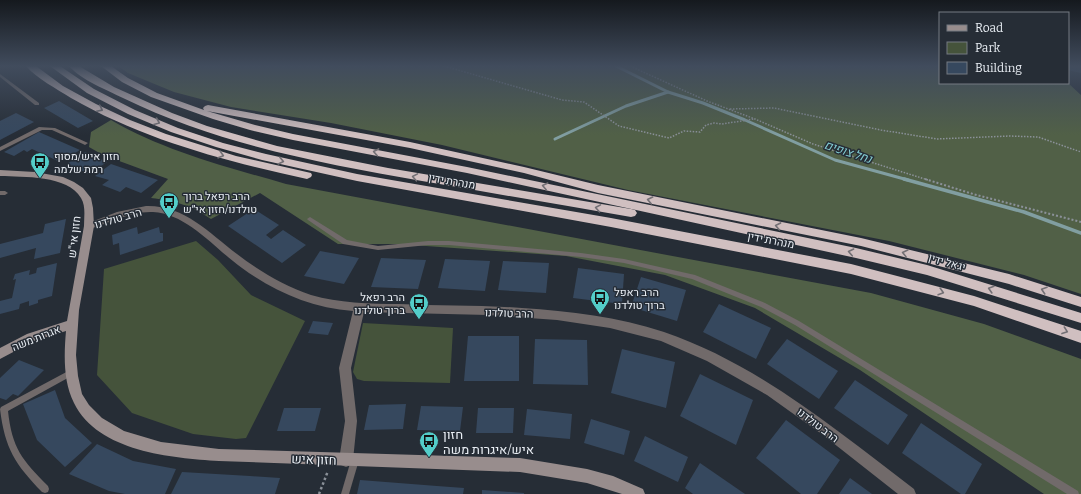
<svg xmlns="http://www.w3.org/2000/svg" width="1081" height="494" viewBox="0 0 1081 494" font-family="Bitter,Heebo,serif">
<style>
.green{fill:#45533b}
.forest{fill:#516047}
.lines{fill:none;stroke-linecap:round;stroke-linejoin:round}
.stream-far1{stroke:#819ea1;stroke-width:3}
.stream{stroke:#819ea1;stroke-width:3.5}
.building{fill:#36485e}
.path-far2{stroke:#8b9199;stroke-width:1.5;stroke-dasharray:1.5 1.5;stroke-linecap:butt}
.path-far1{stroke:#8b9199;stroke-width:2;stroke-dasharray:2 2;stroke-linecap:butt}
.path{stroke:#8b9199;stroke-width:2.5;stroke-dasharray:2.5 2.5;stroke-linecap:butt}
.lane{fill:#716a6a;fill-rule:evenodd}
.street{fill:#716a6a;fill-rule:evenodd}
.secondary{fill:#988d8d;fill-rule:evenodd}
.highway{fill:#d0bfc0;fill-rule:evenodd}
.oneway{stroke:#726f74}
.labels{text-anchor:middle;stroke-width:3;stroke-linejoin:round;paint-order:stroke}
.poi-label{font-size:11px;fill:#eaeff5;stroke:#262d36;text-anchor:start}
.street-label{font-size:11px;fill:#eaeff5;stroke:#262d36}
.water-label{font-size:12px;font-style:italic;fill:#83cdd2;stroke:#262d36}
.near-poi-label{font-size:13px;fill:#eaeff5;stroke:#262d36;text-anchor:start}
.near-street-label{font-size:13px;fill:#eaeff5;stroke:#262d36}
</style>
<rect width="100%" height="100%" fill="#262d36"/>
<g class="green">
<path d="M 196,241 L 218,260 L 251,295 L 305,321 L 246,438 L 236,439 L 193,434 L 132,413 L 97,375 L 104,269 Z"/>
<path d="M 363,323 L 453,328 L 450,383 L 364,381 L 357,379 L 353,372 Z"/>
</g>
<g class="forest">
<path d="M 118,66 L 940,66 L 940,83 L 1068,83 L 1081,95 L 1081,294 L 1024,275 L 889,241 L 628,190 L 442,145 L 331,123 L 231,107 L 174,92 L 128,73 Z"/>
<path d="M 111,120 C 164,151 227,167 286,184 L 871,293 L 984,324 L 1081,359 L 1081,494 L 1044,494 L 860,370 L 755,308 L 665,275 L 566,256 L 398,244 L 338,244 L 260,193 L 211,219 C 190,205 176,201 151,198 L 168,179 L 103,155 L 89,147 L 91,132 Z"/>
</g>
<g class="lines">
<g class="stream-far1">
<path d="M 616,66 L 668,92 L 703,103 L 745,120 L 835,160 L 908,180"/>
<path d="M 555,139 L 626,106 L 668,92"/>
</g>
<path class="stream" d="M 904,179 L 1024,212 L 1081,233"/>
</g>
<g class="building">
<path d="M 1068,66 L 1081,66 L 1081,73 L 1068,70 Z"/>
<path d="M 59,101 L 93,121 L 78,128 L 44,108 Z"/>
<path d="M 16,113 L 34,122 L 0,140 L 0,121 Z"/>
<path d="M 39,132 L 80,150 L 60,162 L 32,149 L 27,152 L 24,150 L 14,156 L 4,152 Z"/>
<path d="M 85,152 L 107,162 L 89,174 L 67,164 Z"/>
<path d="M 111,164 L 158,180 L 141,193 L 126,187 L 120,192 L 102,185 L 109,180 L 95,176 Z"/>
<path d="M 254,209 L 279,225 L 266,235 L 271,239 L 283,230 L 306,245 L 282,263 L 228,226 Z"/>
<path d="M 66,219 L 60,253 L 34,259 L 36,248 L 0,258 L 0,244 L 43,233 L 45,224 Z"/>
<path d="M 137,227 L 138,234 L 159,227 L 160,233 L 163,233 L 163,241 L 120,255 L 119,243 L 113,245 L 112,235 Z"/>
<path d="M 320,251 L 359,258 L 344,284 L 304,276 Z"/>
<path d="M 381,258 L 426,260 L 418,289 L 371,287 Z"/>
<path d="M 445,259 L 490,261 L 485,291 L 438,288 Z"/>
<path d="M 503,261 L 549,263 L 546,293 L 498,290 Z"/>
<path d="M 57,263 L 52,296 L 38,300 L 38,303 L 29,306 L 29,301 L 20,304 L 19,309 L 0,314 L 0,301 L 12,298 L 16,279 L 13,280 L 15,274 L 30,270 L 29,275 L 36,273 L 37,268 Z"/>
<path d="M 578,268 L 624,274 L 622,304 L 573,298 Z"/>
<path d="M 641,277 L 686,290 L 677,321 L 631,307 Z"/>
<path d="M 719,304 L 771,328 L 756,359 L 703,332 Z"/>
<path d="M 313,321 L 333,323 L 328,335 L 308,333 Z"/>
<path d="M 468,336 L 519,336 L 519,381 L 464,381 Z"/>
<path d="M 535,339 L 587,340 L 588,385 L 533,384 Z"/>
<path d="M 787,339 L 838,371 L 819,399 L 767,364 Z"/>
<path d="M 622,349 L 675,362 L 666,408 L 611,393 Z"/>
<path d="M 19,360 L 44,370 L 18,396 L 13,394 L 6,400 L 0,398 L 0,378 Z"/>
<path d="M 700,374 L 753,400 L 736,445 L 680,416 Z"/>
<path d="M 855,380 L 908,415 L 888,445 L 834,408 Z"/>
<path d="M 55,390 L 65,418 L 92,443 L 65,467 L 37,440 L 23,404 Z"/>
<path d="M 406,404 L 403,429 L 364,430 L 369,405 Z"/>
<path d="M 421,406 L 463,407 L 460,431 L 417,430 Z"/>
<path d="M 284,408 L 321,408 L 315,431 L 277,431 Z"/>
<path d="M 478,408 L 514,408 L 513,433 L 476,433 Z"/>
<path d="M 527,409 L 572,414 L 570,439 L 524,435 Z"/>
<path d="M 591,419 L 630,431 L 624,455 L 584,443 Z"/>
<path d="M 786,420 L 840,460 L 817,494 L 801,494 L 756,458 Z"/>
<path d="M 921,423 L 982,464 L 965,494 L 961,494 L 902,453 Z"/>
<path d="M 645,436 L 688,457 L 678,482 L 634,461 Z"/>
<path d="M 97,444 L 133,461 L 176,469 L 165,494 L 125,494 L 109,491 L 69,474 Z"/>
<path d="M 700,463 L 745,494 L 693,494 L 685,488 Z"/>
<path d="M 182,472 L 250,476 L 280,478 L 275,494 L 171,494 Z"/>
<path d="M 850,478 L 872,494 L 839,494 Z"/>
<path d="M 360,480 L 437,486 L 464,488 L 463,494 L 357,494 Z"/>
<path d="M 482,490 L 524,493 L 524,494 L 482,494 Z"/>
</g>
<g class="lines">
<g class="path-far2">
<path d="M 444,66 L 562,100 L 584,102 L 619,126 L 669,138 L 684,131 L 700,132 L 706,125 L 714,123 L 722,124 L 754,119"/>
<path d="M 630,66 L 707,101 L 755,119 L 813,144 L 928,180"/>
<path d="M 730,109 L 774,108 L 881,130 L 937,139 L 1009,136 L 1038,137 L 1081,152"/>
</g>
<path class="path-far1" d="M 925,179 L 973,194 L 1081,222"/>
<path class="path" d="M 319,494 L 328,471"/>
<g class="lane">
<path d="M 0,74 L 39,103 L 39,105 L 35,105 L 0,77 Z"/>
<path d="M 39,127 L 55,128 L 88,143 L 85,145 L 83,144 L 52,130 L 42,130 L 0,151 L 0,147 Z"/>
<path d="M 0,191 L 5,191 L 8,193 L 5,195 L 0,195 Z"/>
<path d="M 310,217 L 347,240 L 378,246 L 428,241 L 449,241 L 581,253 L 624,259 L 695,275 L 765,303 L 799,321 L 1078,491 L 1079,494 L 1067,494 L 795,325 L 761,307 L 692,279 L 624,263 L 581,257 L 449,245 L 428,245 L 378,250 L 343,244 L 308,220 L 307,219 Z"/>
<path d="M 72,369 L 75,370 L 76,372 L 75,374 L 8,411 C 12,448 22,460 48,486 L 49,489 L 48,492 L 45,493 L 42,492 C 15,464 5,449 0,409 L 1,407 Z"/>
<path d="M 355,456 L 358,457 L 359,460 L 349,494 L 341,494 L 351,460 L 352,457 Z"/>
</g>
<path class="street" d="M 146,206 C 184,205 208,232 237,254 C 259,271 284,286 311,295 C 339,303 369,304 399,304 C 440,306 481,305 522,308 C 570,311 618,317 664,332 C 758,364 836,430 914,489 L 916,494 L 898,494 L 823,435 L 767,395 L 707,361 L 661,341 L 610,328 L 557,320 L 488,315 L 364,312 L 351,368 L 357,421 L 353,460 L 351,465 L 346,467 L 341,465 L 339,460 L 345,421 L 339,368 L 353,311 C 312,308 275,292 242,268 C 215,249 188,214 153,212 C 130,211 110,223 89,229 L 84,226 L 86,224 L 117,212 Z"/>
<path class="secondary" d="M 0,170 L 35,172 L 63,177 L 74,182 L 83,188 L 91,198 L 93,208 L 94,226 L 79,310 L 76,355 L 78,376 L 82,394 L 89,405 L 102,418 L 124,431 L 161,442 L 219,449 L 520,458 L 587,469 L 613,476 L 643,489 L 645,494 L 622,494 L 587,483 L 520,472 L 219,461 C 172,458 98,452 74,403 C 63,382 64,354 66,331 L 34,341 L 0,359 L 0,348 L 27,334 L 67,321 L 84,226 C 84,217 86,206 81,198 C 68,175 23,177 0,176 Z"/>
<g class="highway">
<path d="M 26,66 L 36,66 L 63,86 L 96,104 L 130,120 L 166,134 L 236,156 L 311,173 L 312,175 L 311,177 L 307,179 C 225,161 144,140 71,98 C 57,89 36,78 26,66 Z"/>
<path d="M 50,66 L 60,66 L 94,89 L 135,110 L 178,128 L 223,143 L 266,154 L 357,174 L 611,218 L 851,264 L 974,296 L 1081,331 L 1081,343 L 974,306 L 851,274 L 611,227 L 357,181 L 262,160 L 216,147 L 171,132 L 128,114 L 87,93 Z"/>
<path d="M 69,66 L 79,66 L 114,87 L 172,113 L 207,126 L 277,146 L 388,168 L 631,209 L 635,210 L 637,213 L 635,216 L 631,217 C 561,205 492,193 422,181 C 320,163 217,144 123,98 C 107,90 81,80 69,66 Z"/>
<path d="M 101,66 L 111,66 L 128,78 L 157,93 L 204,110 L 203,108 L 205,106 L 208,105 L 410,142 L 524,167 L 598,185 L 861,238 L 1009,274 L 1081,297 L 1081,307 L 1009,284 L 861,246 L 598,193 L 524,173 L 410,148 L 207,111 L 255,125 L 293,134 L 467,167 L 856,248 L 927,265 L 1081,313 L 1081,323 L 927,275 L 856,258 L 467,173 L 293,140 L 250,130 L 213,119 L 151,97 L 122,82 Z"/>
</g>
</g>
<defs><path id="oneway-chevron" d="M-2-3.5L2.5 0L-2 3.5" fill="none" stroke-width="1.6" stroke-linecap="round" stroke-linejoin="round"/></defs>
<g class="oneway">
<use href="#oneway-chevron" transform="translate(100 109) rotate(26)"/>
<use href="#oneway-chevron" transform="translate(157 122) rotate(23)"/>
<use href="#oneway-chevron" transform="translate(376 152) rotate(-169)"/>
<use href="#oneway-chevron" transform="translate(221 155) rotate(16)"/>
<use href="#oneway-chevron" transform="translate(281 161) rotate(13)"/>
<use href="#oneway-chevron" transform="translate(415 177) rotate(-170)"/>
<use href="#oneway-chevron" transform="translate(545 186) rotate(-167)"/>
<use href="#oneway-chevron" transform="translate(650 200) rotate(-168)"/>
<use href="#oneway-chevron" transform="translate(598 208) rotate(-170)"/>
<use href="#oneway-chevron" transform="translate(778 226) rotate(-169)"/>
<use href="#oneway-chevron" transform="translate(851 252) rotate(-168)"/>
<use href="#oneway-chevron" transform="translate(905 253) rotate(-166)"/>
<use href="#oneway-chevron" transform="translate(991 289) rotate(-163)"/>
<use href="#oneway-chevron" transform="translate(1044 290) rotate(-162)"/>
<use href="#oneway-chevron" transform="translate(941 292) rotate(17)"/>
<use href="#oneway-chevron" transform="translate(1065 331) rotate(20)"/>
</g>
<linearGradient id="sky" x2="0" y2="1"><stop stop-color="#15191e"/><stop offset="0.49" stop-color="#414c5d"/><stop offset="1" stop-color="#414c5d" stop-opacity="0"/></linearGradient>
<rect width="1081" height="135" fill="url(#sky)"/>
<defs>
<g id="bus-pin" transform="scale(1)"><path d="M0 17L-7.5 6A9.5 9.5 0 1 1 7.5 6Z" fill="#53cdc9" stroke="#262d36"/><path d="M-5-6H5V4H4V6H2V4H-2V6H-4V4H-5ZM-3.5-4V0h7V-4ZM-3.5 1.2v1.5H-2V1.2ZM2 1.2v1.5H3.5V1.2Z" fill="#111"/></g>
</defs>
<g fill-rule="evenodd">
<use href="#bus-pin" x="40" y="162"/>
<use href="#bus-pin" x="169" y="202"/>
<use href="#bus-pin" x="600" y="298"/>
<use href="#bus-pin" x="419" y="303"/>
<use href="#bus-pin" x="429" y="441"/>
</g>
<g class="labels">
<g class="poi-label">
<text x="54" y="160">חזון איש/מסוף<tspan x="54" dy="13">רמת שלמה</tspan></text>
<text x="183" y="200">הרב רפאל ברוך<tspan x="183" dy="13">טולדנו/חזון אי״ש</tspan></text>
<text x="614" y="296">הרב ראפל<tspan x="614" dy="13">ברוך טולדנו</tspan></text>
<text x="405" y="301" text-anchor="end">הרב רפאל<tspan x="405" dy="13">ברוך טולדנו</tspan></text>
</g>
<g class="street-label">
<text transform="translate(452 181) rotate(10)" y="4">מנהרת ידין</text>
<text transform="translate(118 218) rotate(-16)" y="4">הרב טולדנו</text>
<text transform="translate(74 237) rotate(-83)" y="4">חזון אי"ש</text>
<text transform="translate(771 240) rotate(11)" y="4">מנהרת ידין</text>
<text transform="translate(947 262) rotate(16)" y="4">יגאל ידין</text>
<text transform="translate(509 313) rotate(2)" y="4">הרב טולדנו</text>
<text transform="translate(36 338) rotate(-22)" y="4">אגרות משה</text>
<text transform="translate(818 425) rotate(37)" y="4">הרב טולדנו</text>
</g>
<g class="water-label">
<text transform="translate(848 152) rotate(18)" y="4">נחל צופים</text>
</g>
<g class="near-poi-label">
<text x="443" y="439">חזון<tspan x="443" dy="15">איש/איגרות משה</tspan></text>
</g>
<g class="near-street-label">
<text transform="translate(314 459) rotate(2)" y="5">חזון איש</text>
</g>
</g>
<rect x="939" y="12" width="130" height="72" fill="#262d36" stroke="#747b82"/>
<rect x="947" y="25" width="20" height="6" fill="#988d8d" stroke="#747b82"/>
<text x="975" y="32" font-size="12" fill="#eaeff5">Road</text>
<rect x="947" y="42" width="20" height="12" fill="#45533b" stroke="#747b82"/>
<text x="975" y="52" font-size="12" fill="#eaeff5">Park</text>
<rect x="947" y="62" width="20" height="12" fill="#36485e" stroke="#747b82"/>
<text x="975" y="72" font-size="12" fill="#eaeff5">Building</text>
</svg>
